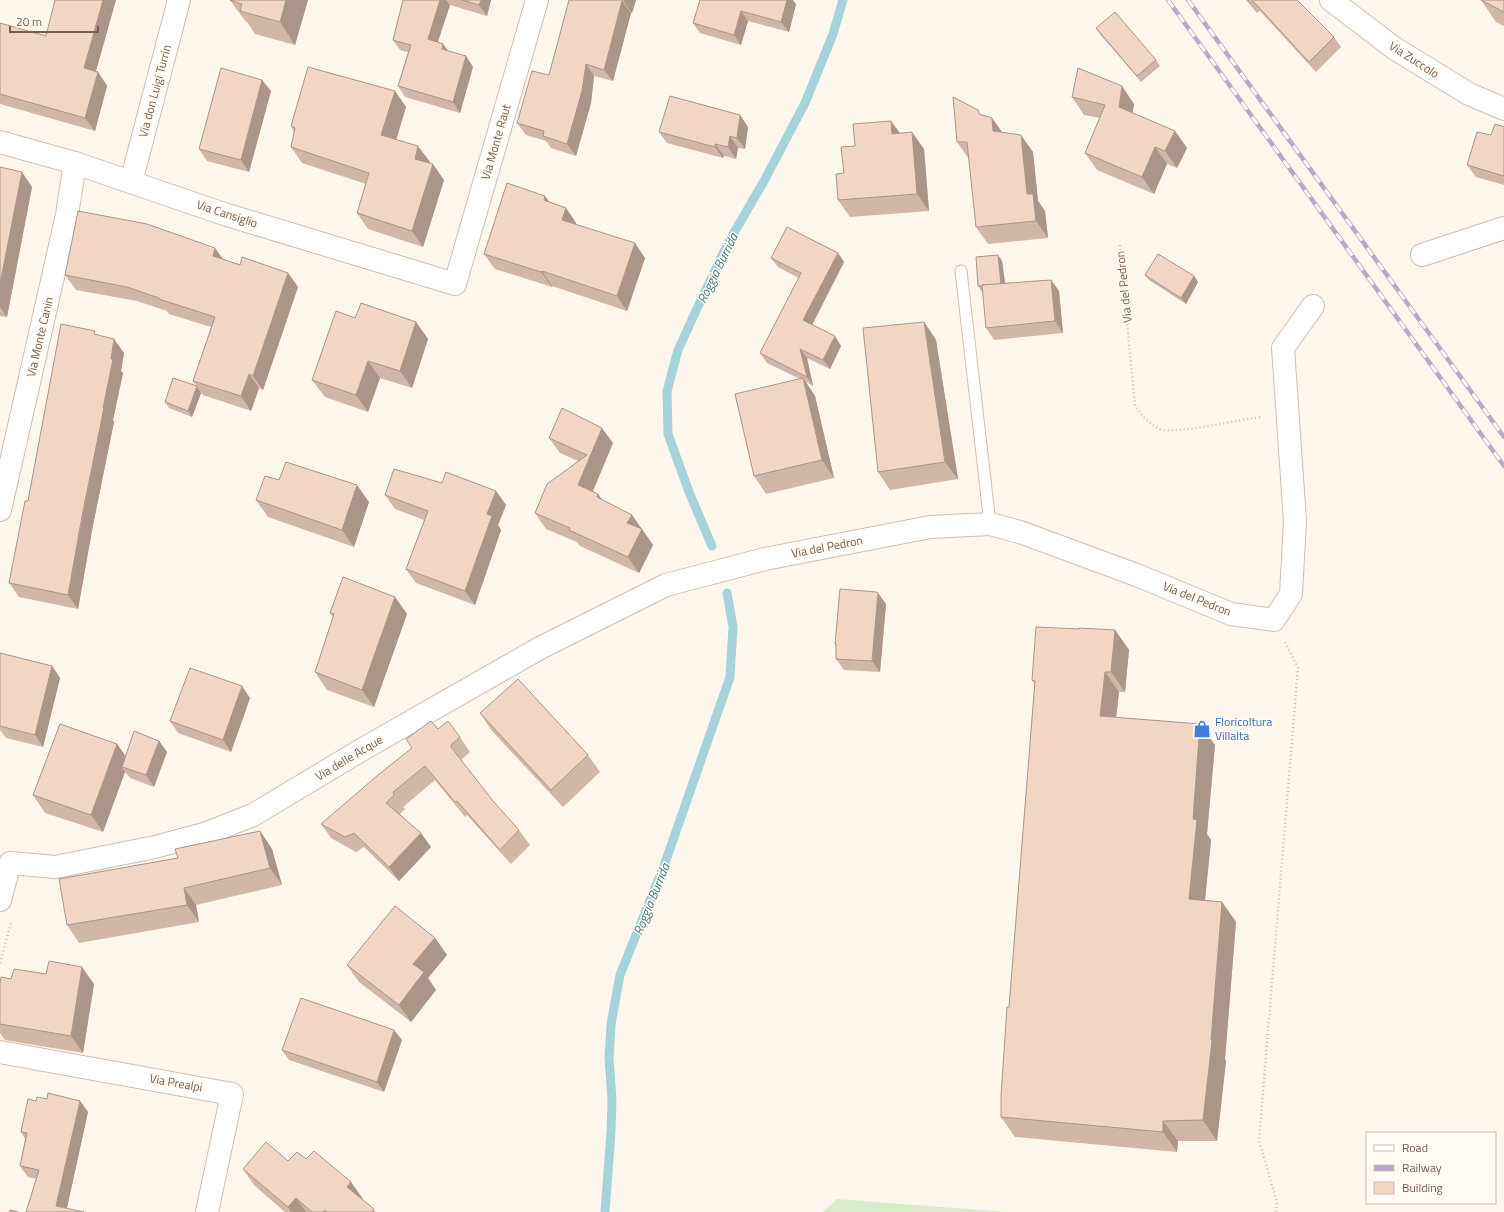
<svg xmlns="http://www.w3.org/2000/svg" width="1504" height="1212" viewBox="0 0 1504 1212" font-family="'Titillium Web',sans-serif">
<style>
.green{fill:#d8ecc9}
.lines{fill:none;stroke-linecap:round;stroke-linejoin:round}
.stream{stroke:#a5d3da;stroke-width:9}
.lane-casing{stroke:#d1beb0;stroke-width:13}
.street-casing{stroke:#d1beb0;stroke-width:24}
.path{stroke:#d9b8a5;stroke-width:2.5;stroke-dasharray:1 3;stroke-linecap:butt}
.lane{stroke:#fff;stroke-width:11}
.street{stroke:#fff;stroke-width:22}
.rail-casing{stroke:#b9a8c9;stroke-width:4.5}
.rail{stroke:#fffaf3;stroke-width:3;stroke-dasharray:9;stroke-linecap:butt}
.wall{fill:#d1b7a8}
.shaded-wall{fill:#aa9588}
.building{fill:#f3d5c3;stroke:#aa9588}
.labels{text-anchor:middle;stroke-width:3;stroke-linejoin:round;paint-order:stroke}
.street-label{font-size:12px;fill:#7a5c4d;stroke:#fffaf3}
.shop-label{font-size:12px;fill:#366cbe;stroke:#fffaf3;text-anchor:start}
.water-label{font-size:13px;font-style:italic;fill:#437c86;stroke:#fffaf3}
</style>
<rect width="100%" height="100%" fill="#fdf6ec"/>
<path class="green" d="M 837,1199 L 1008,1212 L 823,1212 Z"/>
<g class="lines">
<g class="stream">
<path d="M 712,546 L 689,492 L 668,434 L 667,391 L 678,350 L 700,302 L 728,243 L 764,181 L 805,103 L 833,34 L 843,0"/>
<path d="M 605,1212 L 611,1132 L 612,1100 L 609,1058 L 611,1024 L 620,975 L 665,863 L 730,677 L 733,627 L 727,593"/>
</g>
<g class="lane-casing">
<path id="lane" d="M 961,271 L 990,524"/>
</g>
<g class="street-casing">
<g id="street">
<path d="M 1331,0 L 1394,48 L 1469,94 L 1504,109"/>
<path d="M 0,142 L 75,163 L 224,214 L 455,284 L 537,0"/>
<path d="M 131,182 L 179,0"/>
<path d="M 1422,255 L 1504,228"/>
<path d="M 0,510 L 67,215 L 75,163"/>
<path d="M 0,900 L 10,863 L 55,867 L 155,847 L 207,833 L 253,815 L 363,749 L 540,648 L 666,585 L 765,559 L 930,527 L 990,524 L 1020,532 L 1139,576 L 1231,614 L 1274,620 L 1291,594 L 1295,521 L 1283,348 L 1313,306"/>
<path d="M 0,1052 L 232,1094 L 207,1212"/>
</g>
</g>
<g class="path">
<path d="M 1120,245 L 1135,406 C 1142,416 1148,423 1160,429 C 1174,435 1242,419 1261,417"/>
<path d="M 0,963 L 11,923"/>
<path d="M 1276,1212 L 1277,1202 L 1259,1141 L 1298,667 L 1285,642"/>
</g>
<use href="#lane" class="lane"/>
<use href="#street" class="street"/>
<g class="rail-casing">
<g id="rail">
<path d="M 1168,0 L 1504,466"/>
<path d="M 1188,0 L 1504,437"/>
</g>
</g>
<use href="#rail" class="rail"/>
</g>
<g class="wall">
<path d="M 230,0 L 308,0 L 295,45 L 255,34 L 248,23 L 246,22 Z"/>
<path d="M 403,0 L 491,0 L 487,16 L 450,5 L 438,42 L 443,44 L 448,51 L 466,56 L 473,67 L 460,113 L 405,97 L 398,86 L 408,52 L 400,50 L 393,40 Z"/>
<path d="M 569,0 L 636,0 L 632,13 L 631,13 L 613,81 L 594,76 L 591,103 L 576,156 L 551,148 L 546,141 L 526,135 L 517,123 L 549,75 Z"/>
<path d="M 700,0 L 796,4 L 789,32 L 748,21 L 741,45 L 700,33 L 693,23 Z"/>
<path d="M 1246,0 L 1297,0 L 1334,37 L 1341,47 L 1316,72 L 1260,11 L 1257,13 Z"/>
<path d="M 1481,0 L 1504,0 L 1504,26 L 1496,22 Z"/>
<path d="M 0,23 L 98,72 L 107,86 L 95,131 L 0,104 Z"/>
<path d="M 1096,28 L 1156,60 L 1160,66 L 1141,82 L 1100,34 Z"/>
<path d="M 262,80 L 271,91 L 249,172 L 207,161 L 199,149 Z"/>
<path d="M 395,91 L 406,107 L 396,139 L 430,162 L 429,163 L 444,180 L 423,247 L 368,229 L 357,213 L 366,184 L 302,163 L 291,147 L 294,132 L 291,126 Z"/>
<path d="M 1072,97 L 1134,104 L 1132,113 L 1175,131 L 1187,148 L 1177,168 L 1167,164 L 1154,194 L 1097,170 L 1085,153 L 1100,118 L 1084,115 Z"/>
<path d="M 740,115 L 748,127 L 745,149 L 738,148 L 736,159 L 724,156 L 723,158 L 667,143 L 659,132 Z"/>
<path d="M 981,115 L 992,118 L 1002,132 L 1033,152 L 1038,201 L 1045,211 L 1048,238 L 988,244 L 976,227 L 969,159 L 957,142 Z"/>
<path d="M 891,121 L 900,133 L 924,149 L 929,211 L 850,217 L 838,200 L 844,173 L 855,146 Z"/>
<path d="M 1504,127 L 1504,185 L 1476,177 L 1467,165 L 1491,135 Z"/>
<path d="M 0,167 L 32,187 L 7,317 L 0,316 Z"/>
<path d="M 545,196 L 549,202 L 566,208 L 576,223 L 576,224 L 645,258 L 627,311 L 552,286 L 552,287 L 495,269 L 484,254 Z"/>
<path d="M 838,253 L 844,262 L 812,325 L 841,346 L 830,369 L 807,358 L 813,386 L 806,382 L 815,396 L 834,478 L 766,494 L 754,476 L 800,379 L 767,363 L 760,353 L 799,278 L 778,267 L 771,258 Z"/>
<path d="M 998,255 L 1002,261 L 1005,283 L 1051,280 L 1059,291 L 1063,333 L 994,340 L 986,328 L 983,292 L 982,292 L 978,286 Z"/>
<path d="M 223,259 L 240,265 L 288,273 L 298,287 L 263,390 L 259,388 L 251,411 L 203,395 L 201,393 L 192,417 L 169,408 L 165,402 L 197,386 L 193,381 L 211,327 L 169,314 L 167,311 L 137,301 L 76,290 L 65,275 Z"/>
<path d="M 1145,275 L 1194,276 L 1198,282 L 1186,304 L 1149,280 Z"/>
<path d="M 355,318 L 416,322 L 428,339 L 412,388 L 380,378 L 368,412 L 325,397 L 312,380 Z"/>
<path d="M 924,322 L 936,340 L 958,479 L 890,490 L 878,472 Z"/>
<path d="M 97,334 L 124,353 L 121,371 L 123,373 L 113,420 L 114,422 L 93,525 L 78,609 L 19,597 L 9,583 L 28,501 Z"/>
<path d="M 549,438 L 613,443 L 593,491 L 598,494 L 602,500 L 632,515 L 653,545 L 639,573 L 580,546 L 577,542 L 546,529 L 535,513 L 578,461 L 560,453 Z"/>
<path d="M 442,483 L 496,491 L 506,505 L 498,525 L 501,530 L 475,605 L 416,583 L 406,569 L 424,520 L 395,509 L 385,495 Z"/>
<path d="M 256,500 L 369,502 L 354,547 L 268,517 Z"/>
<path d="M 395,597 L 407,614 L 374,707 L 327,690 L 315,672 L 333,617 L 330,613 Z"/>
<path d="M 886,604 L 880,672 L 844,670 L 836,659 L 836,646 L 835,644 Z"/>
<path d="M 1115,630 L 1129,650 L 1125,692 L 1119,692 L 1116,718 L 1215,745 L 1207,834 L 1211,840 L 1205,900 L 1222,902 L 1236,922 L 1225,1059 L 1226,1061 L 1217,1141 L 1178,1141 L 1177,1152 L 1015,1137 L 1001,1117 L 1035,685 L 1032,680 Z"/>
<path d="M 0,653 L 52,666 L 60,678 L 43,747 L 6,738 L 0,730 Z"/>
<path d="M 250,698 L 231,752 L 178,733 L 170,721 Z"/>
<path d="M 480,713 L 588,755 L 600,772 L 563,807 L 492,731 Z"/>
<path d="M 438,729 L 460,737 L 470,752 L 461,760 L 493,801 L 519,830 L 530,845 L 511,864 L 467,815 L 465,817 L 435,780 L 403,807 L 405,809 L 400,814 L 431,847 L 399,881 L 364,847 L 356,852 L 331,838 L 321,824 Z"/>
<path d="M 159,741 L 167,752 L 154,787 L 130,778 L 125,772 L 103,832 L 45,813 L 33,795 L 117,744 L 125,756 Z"/>
<path d="M 260,831 L 272,849 L 282,885 L 196,905 L 199,922 L 79,943 L 67,925 Z"/>
<path d="M 435,938 L 447,955 L 428,978 L 436,990 L 411,1022 L 359,982 L 347,965 Z"/>
<path d="M 11,979 L 94,984 L 83,1053 L 5,1040 L 0,1033 L 0,984 Z"/>
<path d="M 402,1040 L 384,1092 L 289,1060 L 282,1050 Z"/>
<path d="M 47,1099 L 80,1101 L 88,1112 L 67,1208 L 26,1212 L 36,1179 L 28,1177 L 20,1166 L 25,1139 L 21,1132 L 36,1101 Z"/>
<path d="M 306,1159 L 351,1182 L 362,1200 L 376,1212 L 285,1212 L 255,1186 L 243,1169 L 288,1161 Z"/>
</g>
<g class="shaded-wall">
<path d="M 103,0 L 116,0 L 93,82 L 84,68 Z"/>
<path d="M 286,0 L 308,0 L 295,45 L 280,22 Z"/>
<path d="M 440,0 L 446,0 L 450,5 L 435,50 L 428,39 Z"/>
<path d="M 481,0 L 491,0 L 487,16 L 479,5 Z"/>
<path d="M 625,0 L 636,0 L 632,13 L 624,2 Z"/>
<path d="M 787,0 L 793,0 L 796,4 L 789,32 L 781,22 Z"/>
<path d="M 622,1 L 631,13 L 613,81 L 604,70 Z"/>
<path d="M 741,11 L 748,21 L 741,45 L 734,35 Z"/>
<path d="M 443,44 L 451,55 L 442,49 Z"/>
<path d="M 466,56 L 473,67 L 460,113 L 453,102 Z"/>
<path d="M 586,64 L 594,76 L 591,103 L 576,156 L 567,144 Z"/>
<path d="M 98,72 L 107,86 L 95,131 L 85,118 Z"/>
<path d="M 262,80 L 271,91 L 249,172 L 241,160 Z"/>
<path d="M 1122,86 L 1134,104 L 1131,124 L 1119,107 Z"/>
<path d="M 395,91 L 406,107 L 393,151 L 381,135 Z"/>
<path d="M 740,115 L 748,127 L 745,149 L 737,138 Z"/>
<path d="M 992,118 L 1004,135 L 993,131 Z"/>
<path d="M 891,121 L 903,138 L 892,134 Z"/>
<path d="M 1175,131 L 1187,148 L 1177,168 L 1165,151 Z"/>
<path d="M 912,132 L 924,149 L 929,211 L 917,194 Z"/>
<path d="M 1021,135 L 1033,152 L 1038,201 L 1045,211 L 1048,238 L 1036,221 L 1027,194 Z"/>
<path d="M 730,136 L 738,148 L 736,159 L 728,147 Z"/>
<path d="M 715,144 L 724,156 L 723,158 L 715,147 Z"/>
<path d="M 418,146 L 430,162 L 426,175 L 415,159 Z"/>
<path d="M 1155,147 L 1167,164 L 1154,194 L 1142,177 Z"/>
<path d="M 433,164 L 444,180 L 423,247 L 412,231 Z"/>
<path d="M 22,172 L 32,187 L 7,317 L 0,307 L 0,284 Z"/>
<path d="M 545,196 L 556,211 L 544,200 Z"/>
<path d="M 566,208 L 576,223 L 573,234 L 562,220 Z"/>
<path d="M 635,243 L 645,258 L 627,311 L 617,296 Z"/>
<path d="M 215,248 L 225,262 L 213,256 Z"/>
<path d="M 838,253 L 844,262 L 810,329 L 803,320 Z"/>
<path d="M 998,255 L 1002,261 L 1006,290 L 1001,284 Z"/>
<path d="M 542,271 L 552,286 L 552,287 L 541,272 Z"/>
<path d="M 288,273 L 298,287 L 263,390 L 253,376 Z"/>
<path d="M 1194,276 L 1198,282 L 1186,304 L 1181,298 Z"/>
<path d="M 1051,280 L 1059,291 L 1063,333 L 1055,321 Z"/>
<path d="M 416,322 L 428,339 L 412,388 L 400,371 Z"/>
<path d="M 924,322 L 936,340 L 958,479 L 945,462 Z"/>
<path d="M 835,336 L 841,346 L 830,369 L 823,360 Z"/>
<path d="M 114,339 L 124,353 L 121,371 L 123,373 L 113,420 L 114,422 L 93,525 L 78,609 L 68,595 L 103,408 Z"/>
<path d="M 800,349 L 807,358 L 813,386 L 807,377 Z"/>
<path d="M 368,361 L 380,378 L 368,412 L 356,395 Z"/>
<path d="M 249,374 L 259,388 L 251,411 L 241,396 Z"/>
<path d="M 803,378 L 815,396 L 834,478 L 822,460 Z"/>
<path d="M 197,387 L 201,393 L 192,417 L 188,411 Z"/>
<path d="M 602,428 L 613,443 L 589,500 L 578,485 Z"/>
<path d="M 357,485 L 369,502 L 354,547 L 342,530 Z"/>
<path d="M 496,491 L 506,505 L 498,525 L 501,530 L 475,605 L 465,591 L 487,514 Z"/>
<path d="M 598,494 L 609,510 L 597,497 Z"/>
<path d="M 632,515 L 653,545 L 639,573 L 628,557 L 627,523 Z"/>
<path d="M 878,593 L 886,604 L 880,672 L 872,661 Z"/>
<path d="M 395,597 L 407,614 L 374,707 L 362,690 Z"/>
<path d="M 1115,630 L 1129,650 L 1125,692 L 1111,672 Z"/>
<path d="M 52,666 L 60,678 L 43,747 L 35,735 Z"/>
<path d="M 1105,672 L 1119,692 L 1114,736 L 1100,716 Z"/>
<path d="M 242,686 L 250,698 L 231,752 L 223,740 Z"/>
<path d="M 1200,724 L 1215,745 L 1207,834 L 1211,840 L 1203,919 L 1189,899 L 1193,819 Z"/>
<path d="M 159,741 L 167,752 L 154,787 L 146,775 Z"/>
<path d="M 117,744 L 129,761 L 122,767 L 125,772 L 103,832 L 91,815 Z"/>
<path d="M 260,831 L 272,849 L 282,885 L 270,868 Z"/>
<path d="M 421,833 L 431,847 L 399,881 L 389,867 Z"/>
<path d="M 184,888 L 196,905 L 199,922 L 187,905 Z"/>
<path d="M 1222,902 L 1236,922 L 1225,1059 L 1226,1061 L 1217,1141 L 1203,1120 L 1211,1040 Z"/>
<path d="M 435,938 L 447,955 L 428,978 L 436,990 L 411,1022 L 399,1005 L 413,964 Z"/>
<path d="M 82,967 L 94,984 L 83,1053 L 71,1036 Z"/>
<path d="M 394,1030 L 402,1040 L 384,1092 L 377,1082 Z"/>
<path d="M 80,1101 L 88,1112 L 66,1212 L 56,1206 Z"/>
<path d="M 1163,1121 L 1178,1141 L 1177,1152 L 1163,1132 Z"/>
<path d="M 351,1182 L 363,1199 L 359,1204 L 347,1187 Z"/>
<path d="M 296,1198 L 306,1212 L 291,1212 L 288,1207 Z"/>
</g>
<g class="building">
<path d="M 55,0 L 103,0 L 84,68 L 98,72 L 85,118 L 0,94 L 0,23 L 46,36 Z"/>
<path d="M 230,0 L 286,0 L 280,22 L 240,11 L 242,4 Z"/>
<path d="M 403,0 L 440,0 L 428,39 L 443,44 L 442,49 L 466,56 L 453,102 L 398,86 L 411,45 L 393,40 Z"/>
<path d="M 462,0 L 481,0 L 479,5 Z"/>
<path d="M 569,0 L 625,0 L 624,2 L 622,1 L 604,70 L 586,64 L 582,91 L 567,144 L 543,136 L 544,131 L 517,123 L 532,71 L 549,75 Z"/>
<path d="M 700,0 L 787,0 L 781,22 L 741,11 L 734,35 L 693,23 Z"/>
<path d="M 1248,0 L 1297,0 L 1334,37 L 1309,62 L 1253,1 L 1250,3 Z"/>
<path d="M 1481,0 L 1504,0 L 1504,12 Z"/>
<path d="M 1115,12 L 1156,60 L 1137,76 L 1096,28 Z"/>
<path d="M 308,67 L 395,91 L 381,135 L 418,146 L 415,159 L 433,164 L 412,231 L 357,213 L 369,173 L 291,147 L 295,128 L 291,126 Z"/>
<path d="M 221,68 L 262,80 L 241,160 L 199,149 Z"/>
<path d="M 1078,68 L 1122,86 L 1119,107 L 1175,131 L 1165,151 L 1155,147 L 1142,177 L 1085,153 L 1105,105 L 1072,97 Z"/>
<path d="M 670,96 L 740,115 L 737,138 L 730,136 L 728,147 L 715,144 L 715,147 L 659,132 Z"/>
<path d="M 953,97 L 978,110 L 979,114 L 992,118 L 993,131 L 1021,135 L 1027,194 L 1033,194 L 1036,221 L 976,227 L 967,142 L 957,142 Z"/>
<path d="M 891,121 L 892,134 L 912,132 L 917,194 L 838,200 L 836,174 L 844,173 L 841,147 L 855,146 L 853,124 Z"/>
<path d="M 1495,124 L 1504,127 L 1504,176 L 1467,165 L 1477,132 L 1491,135 Z"/>
<path d="M 0,167 L 22,172 L 0,284 Z"/>
<path d="M 507,183 L 545,196 L 544,200 L 566,208 L 562,220 L 635,243 L 617,296 L 542,271 L 541,272 L 484,254 Z"/>
<path d="M 78,211 L 147,224 L 215,248 L 213,256 L 240,265 L 242,257 L 288,273 L 253,376 L 249,374 L 241,396 L 193,381 L 215,317 L 159,299 L 159,298 L 127,287 L 65,275 Z"/>
<path d="M 787,227 L 838,253 L 803,320 L 835,336 L 823,360 L 800,349 L 807,377 L 760,353 L 801,273 L 771,258 Z"/>
<path d="M 1158,254 L 1194,276 L 1181,298 L 1145,275 Z"/>
<path d="M 998,255 L 1001,284 L 982,285 L 982,286 L 978,286 L 976,257 Z"/>
<path d="M 1051,280 L 1055,321 L 986,328 L 982,285 Z"/>
<path d="M 361,303 L 416,322 L 400,371 L 368,361 L 356,395 L 312,380 L 336,311 L 355,318 Z"/>
<path d="M 924,322 L 945,462 L 878,472 L 863,328 Z"/>
<path d="M 61,324 L 95,331 L 94,334 L 114,339 L 111,359 L 113,359 L 103,408 L 104,408 L 83,511 L 68,595 L 9,583 L 25,501 L 28,501 Z"/>
<path d="M 173,378 L 197,386 L 188,411 L 165,402 Z"/>
<path d="M 803,378 L 822,460 L 754,476 L 735,394 Z"/>
<path d="M 562,408 L 602,428 L 578,485 L 598,494 L 597,497 L 632,515 L 627,523 L 642,529 L 628,557 L 569,530 L 570,528 L 535,513 L 547,484 L 587,455 L 549,438 Z"/>
<path d="M 286,462 L 357,485 L 342,530 L 256,500 L 265,476 L 279,480 Z"/>
<path d="M 394,469 L 442,483 L 446,472 L 496,491 L 487,514 L 492,516 L 465,591 L 406,569 L 428,511 L 385,495 Z"/>
<path d="M 343,577 L 395,597 L 362,690 L 315,672 L 334,614 L 330,613 Z"/>
<path d="M 840,589 L 876,592 L 878,593 L 872,661 L 836,659 L 836,644 L 835,644 Z"/>
<path d="M 1036,627 L 1079,629 L 1079,628 L 1115,630 L 1111,672 L 1105,672 L 1100,716 L 1200,724 L 1193,819 L 1197,820 L 1189,899 L 1222,902 L 1211,1040 L 1212,1041 L 1203,1120 L 1163,1121 L 1163,1132 L 1001,1117 L 1001,1096 L 1007,1007 L 1009,1007 L 1035,681 L 1032,680 Z"/>
<path d="M 0,653 L 52,666 L 35,735 L 0,726 Z"/>
<path d="M 190,668 L 242,686 L 223,740 L 170,721 Z"/>
<path d="M 518,679 L 588,755 L 551,790 L 480,713 Z"/>
<path d="M 431,721 L 438,729 L 448,721 L 460,737 L 451,745 L 451,747 L 493,801 L 519,830 L 500,850 L 457,801 L 455,802 L 425,766 L 393,792 L 394,795 L 386,803 L 421,833 L 389,867 L 354,833 L 345,837 L 321,824 L 378,775 L 412,748 L 406,739 Z"/>
<path d="M 60,724 L 117,744 L 91,815 L 33,795 Z"/>
<path d="M 134,731 L 159,741 L 146,775 L 122,767 Z"/>
<path d="M 260,831 L 270,868 L 184,888 L 187,905 L 67,925 L 59,879 L 178,858 L 175,849 Z"/>
<path d="M 395,906 L 435,938 L 413,964 L 424,972 L 399,1005 L 347,965 Z"/>
<path d="M 49,961 L 82,967 L 71,1036 L 0,1024 L 0,984 L 1,977 L 11,979 L 14,969 L 46,974 Z"/>
<path d="M 301,998 L 394,1030 L 377,1082 L 282,1050 Z"/>
<path d="M 48,1093 L 80,1101 L 56,1206 L 84,1212 L 26,1212 L 39,1170 L 20,1166 L 27,1133 L 21,1132 L 28,1099 L 36,1101 L 37,1097 L 47,1099 Z"/>
<path d="M 266,1142 L 288,1161 L 297,1152 L 306,1159 L 314,1151 L 351,1182 L 347,1187 L 374,1209 L 372,1212 L 327,1212 L 325,1210 L 324,1212 L 312,1212 L 296,1198 L 288,1207 L 243,1169 Z"/>
<path d="M 10,1210 L 18,1212 L 10,1212 Z"/>
</g>
<defs>
<g id="shop-bare" transform="scale(1.38)"><path d="M-5-2.5h2.3a2.7 3.5 0 0 1 5.4 0H5L5.5 6h-11ZM-1.5-2.5h3a1.5 2.3 0 0 0-3 0Z" fill="#3f7fe0" stroke="#fffaf3" stroke-width="2.5" paint-order="stroke"/></g>
</defs>
<g fill-rule="evenodd">
<use href="#shop-bare" x="1202" y="729"/>
</g>
<g class="labels">
<g class="street-label">
<text transform="translate(1414 60) rotate(33)" y="4">Via Zuccolo</text>
<text transform="translate(155 91) rotate(-75)" y="4">Via don Luigi Turrin</text>
<text transform="translate(496 142) rotate(-74)" y="4">Via Monte Raut</text>
<text transform="translate(227 214) rotate(18)" y="4">Via Cansiglio</text>
<text transform="translate(1124 287) rotate(-96)" y="4">Via del Pedron</text>
<text transform="translate(40 337) rotate(-77)" y="4">Via Monte Canin</text>
<text transform="translate(827 547) rotate(-11)" y="4">Via del Pedron</text>
<text transform="translate(1197 599) rotate(22)" y="4">Via del Pedron</text>
<text transform="translate(349 758) rotate(-31)" y="4">Via delle Acque</text>
<text transform="translate(176 1083) rotate(10)" y="4">Via Prealpi</text>
</g>
<g class="shop-label">
<text x="1215" y="726">Floricoltura<tspan x="1215" dy="14">Villalta</tspan></text>
</g>
<g class="water-label">
<text transform="translate(717 268) rotate(-64)" y="5">Roggia Burrida</text>
<text transform="translate(651 899) rotate(-68)" y="5">Roggia Burrida</text>
</g>
</g>
<rect x="1366" y="1132" width="130" height="72" fill="#fffaf3" stroke="#cabbb1"/>
<rect x="1374" y="1145" width="20" height="6" fill="#ffffff" stroke="#cabbb1"/>
<text x="1402" y="1152" font-size="12" fill="#7a5c4d">Road</text>
<rect x="1374" y="1165" width="20" height="6" fill="#b9a8c9" stroke="#cabbb1"/>
<text x="1402" y="1172" font-size="12" fill="#7a5c4d">Railway</text>
<rect x="1374" y="1182" width="20" height="12" fill="#f3d5c3" stroke="#cabbb1"/>
<text x="1402" y="1192" font-size="12" fill="#7a5c4d">Building</text>
<path d="M10 26v6h88v-6" fill="none" stroke="#7a5c4d" stroke-width="2"/>
<text x="16" y="26" font-size="12" fill="#7a5c4d" stroke="#fffaf3" stroke-width="3" paint-order="stroke">20 m</text>
</svg>
